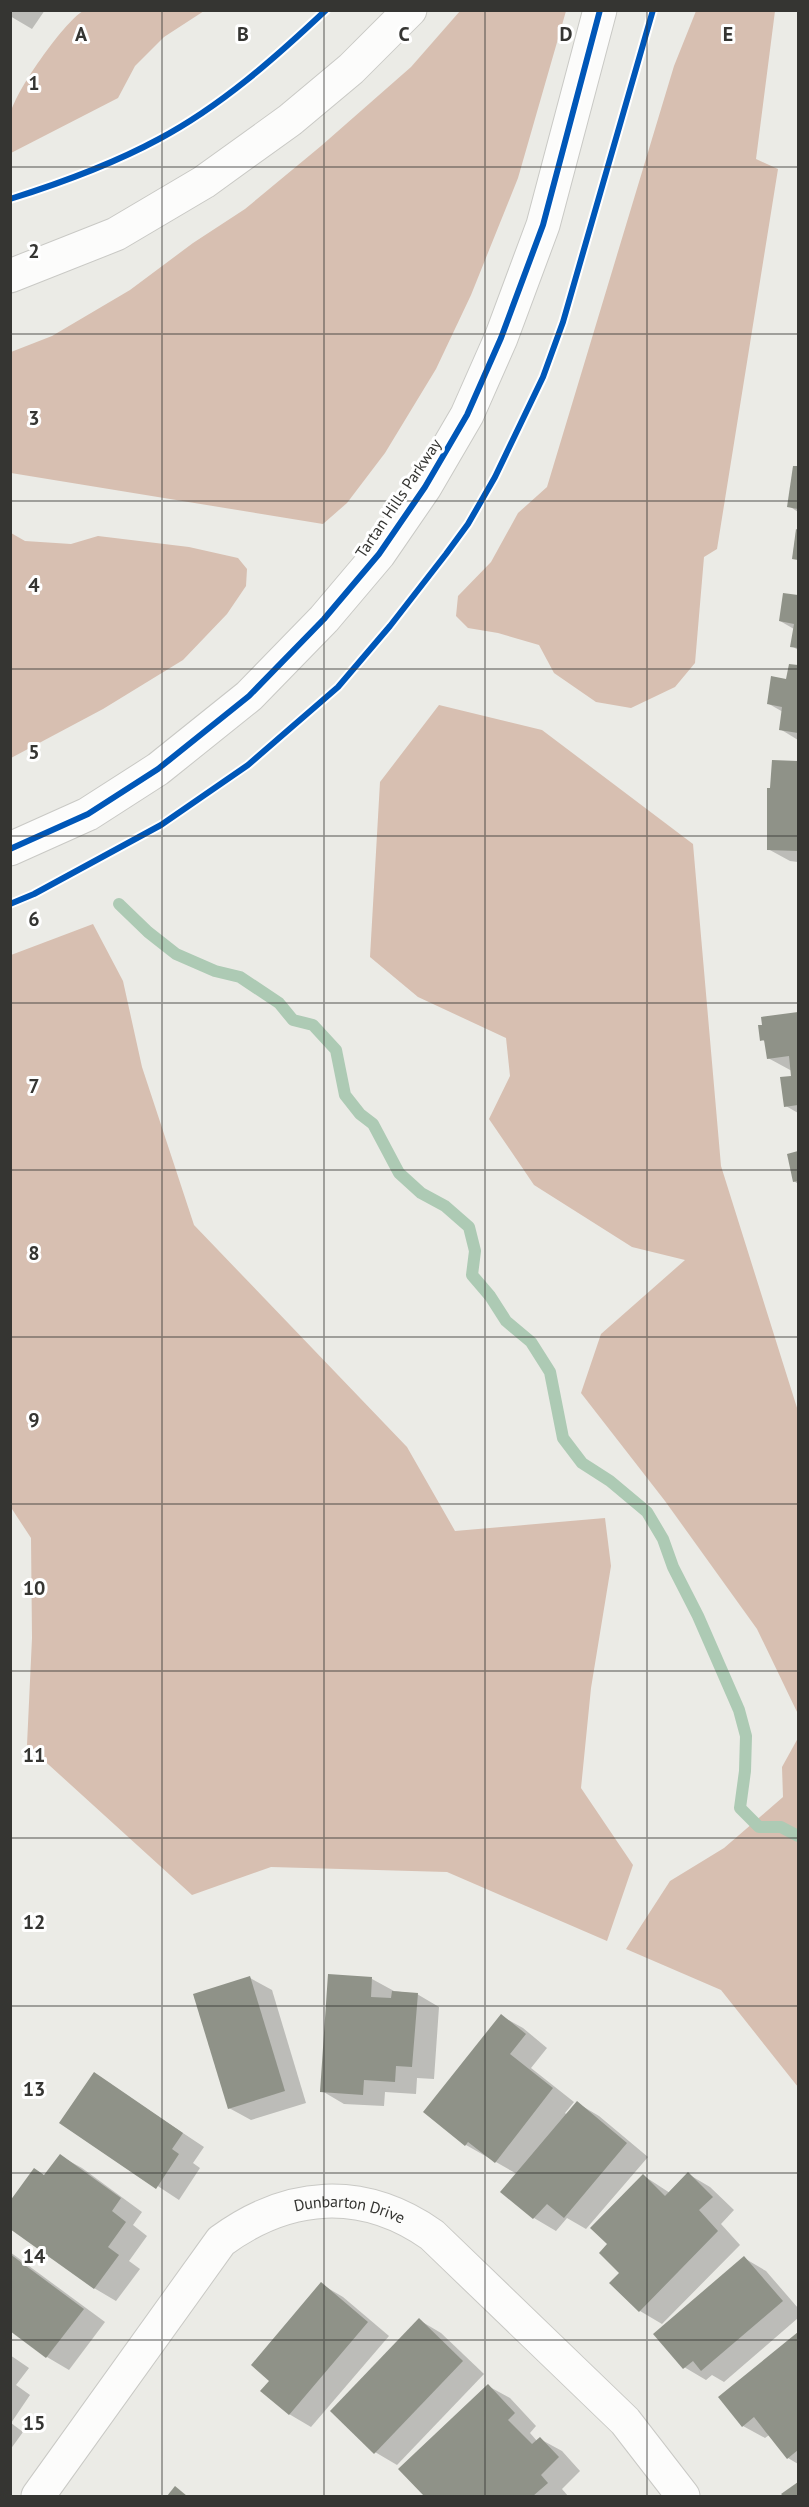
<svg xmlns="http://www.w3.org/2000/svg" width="809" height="2507" viewBox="0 0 809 2507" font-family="'PT Sans',sans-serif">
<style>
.forest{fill:#d7bfb1}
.shadow{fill:#0003}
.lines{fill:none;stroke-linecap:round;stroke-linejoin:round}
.stream{stroke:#adcab4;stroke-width:12}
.building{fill:#8f9288}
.minor-casing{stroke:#c9c9c5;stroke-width:35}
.tertiary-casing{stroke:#c9c9c5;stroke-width:35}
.minor{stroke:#fcfcfb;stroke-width:33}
.tertiary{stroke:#fcfcfb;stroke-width:33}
.cycleway-casing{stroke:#fff;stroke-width:10}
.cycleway{stroke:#0057b8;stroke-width:6}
.grid{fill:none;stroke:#353532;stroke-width:1.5;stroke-opacity:0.55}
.labels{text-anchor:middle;stroke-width:6;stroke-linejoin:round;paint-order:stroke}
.street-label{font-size:16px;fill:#353532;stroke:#fff}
.grid-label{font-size:20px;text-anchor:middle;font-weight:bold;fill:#353532;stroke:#fff;stroke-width:6;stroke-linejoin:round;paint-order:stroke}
</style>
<rect width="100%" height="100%" fill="#ebebe6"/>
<g class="forest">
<path d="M 83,11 L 204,11 L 164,37 L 135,66 L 118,98 L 11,153 C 10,141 9,128 10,116 C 13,94 64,22 83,11 Z"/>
<path d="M 460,11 L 566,11 L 518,178 L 471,295 L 436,369 L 385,453 L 347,503 L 323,524 L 11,473 L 11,352 L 52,336 L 130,290 L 193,243 L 245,209 L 321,146 L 411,67 Z"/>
<path d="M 696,11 L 775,11 L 756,159 L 778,169 L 717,549 L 704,557 L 695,663 L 675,687 L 631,708 L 596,702 L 554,673 L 539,645 L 498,633 L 468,628 L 456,616 L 458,596 L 491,562 L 518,513 L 547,487 L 674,66 Z"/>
<path d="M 11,533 L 25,541 L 71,544 L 98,536 L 189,547 L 238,558 L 247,569 L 246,586 L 227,614 L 183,660 L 103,709 L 11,758 Z"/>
<path d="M 439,705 L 542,730 L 693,844 L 721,1166 L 798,1411 L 798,1714 L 757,1629 L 665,1501 L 581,1393 L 601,1334 L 685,1260 L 632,1247 L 534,1185 L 489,1119 L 510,1076 L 506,1038 L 418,997 L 370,957 L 380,782 Z"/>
<path d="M 93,924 L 123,981 L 142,1067 L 194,1225 L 407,1447 L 455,1531 L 605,1518 L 611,1566 L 591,1688 L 581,1788 L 633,1865 L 607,1941 L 447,1872 L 271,1867 L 192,1895 L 27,1745 L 32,1638 L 31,1538 L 10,1506 L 11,955 Z"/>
<path d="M 798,1738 L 798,2087 L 721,1990 L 626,1949 L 670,1881 L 724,1848 L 783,1797 L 782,1767 Z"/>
</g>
<g class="shadow">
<path d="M 10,10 L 45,10 L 32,29 L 10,16 Z"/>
<path d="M 795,467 L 798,468 L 798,512 L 789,506 Z"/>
<path d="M 784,595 L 798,597 L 798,650 L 792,646 L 794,629 L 780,621 Z"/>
<path d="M 790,666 L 798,667 L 798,740 L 780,729 L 783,712 L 769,704 L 788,680 Z"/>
<path d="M 773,761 L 798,763 L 798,862 L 790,861 L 768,849 Z"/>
<path d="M 798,1013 L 798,1113 L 786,1106 L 793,1077 L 792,1071 L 768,1058 L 766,1042 L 762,1040 L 763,1018 Z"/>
<path d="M 798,1153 L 798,1184 L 794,1181 L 789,1155 Z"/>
<path d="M 250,1978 L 272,1990 L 306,2103 L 251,2120 L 229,2108 Z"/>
<path d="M 372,1979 L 394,1991 L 417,1994 L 439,2007 L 434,2079 L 417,2078 L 416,2094 L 385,2092 L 384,2106 L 344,2104 L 322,2091 Z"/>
<path d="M 501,2016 L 523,2028 L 547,2048 L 531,2068 L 574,2102 L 565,2113 L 567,2115 L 577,2103 L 599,2116 L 648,2157 L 586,2229 L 567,2218 L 556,2231 L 534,2218 L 502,2191 L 517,2174 L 466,2145 L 425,2112 Z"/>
<path d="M 94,2074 L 204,2147 L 193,2163 L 200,2168 L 179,2200 L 62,2123 Z"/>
<path d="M 60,2156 L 82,2168 L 142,2212 L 133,2225 L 147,2236 L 129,2261 L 140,2269 L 116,2301 L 94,2288 L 45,2176 Z"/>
<path d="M 688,2174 L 710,2187 L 734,2210 L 721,2224 L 740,2245 L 662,2324 L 640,2311 L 609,2244 L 644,2176 L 670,2193 Z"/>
<path d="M 10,2252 L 105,2322 L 69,2370 L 47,2357 L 10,2329 Z"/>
<path d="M 744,2258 L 766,2271 L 798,2308 L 798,2318 L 724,2382 L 712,2375 L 706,2380 L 684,2367 Z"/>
<path d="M 321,2284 L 343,2297 L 389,2336 L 311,2427 L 289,2414 L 271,2380 Z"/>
<path d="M 419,2320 L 441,2333 L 484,2374 L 397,2465 L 375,2452 Z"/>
<path d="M 798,2334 L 798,2464 L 788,2458 L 769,2435 L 765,2438 L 743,2426 L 720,2397 Z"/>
<path d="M 10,2355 L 29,2368 L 16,2385 L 30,2395 L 11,2423 L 23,2432 L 10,2450 Z"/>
<path d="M 488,2386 L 510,2398 L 536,2426 L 530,2433 L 537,2441 L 540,2439 L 562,2451 L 580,2471 L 562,2489 L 568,2496 L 426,2496 L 400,2469 Z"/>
</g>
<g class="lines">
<path class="stream" d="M 119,904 L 148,932 L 176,954 L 215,971 L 240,977 L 279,1003 L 293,1020 L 313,1025 L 336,1050 L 345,1095 L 360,1114 L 373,1124 L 399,1173 L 421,1193 L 445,1206 L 469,1227 L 475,1251 L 472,1275 L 490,1296 L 506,1321 L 531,1342 L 550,1372 L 563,1438 L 582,1463 L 610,1481 L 647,1512 L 663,1539 L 673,1567 L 698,1616 L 739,1710 L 746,1736 L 745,1771 L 740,1808 L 759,1827 L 781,1827 L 798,1836"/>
</g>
<g class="building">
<path d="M 793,466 L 798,466 L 798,509 L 787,507 Z"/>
<path d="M 796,529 L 798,530 L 798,560 L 792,559 Z"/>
<path d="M 783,593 L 798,595 L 798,648 L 790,647 L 794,624 L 779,621 Z"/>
<path d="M 789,664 L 798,665 L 798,733 L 779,730 L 782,707 L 767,704 L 771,676 L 786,679 Z"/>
<path d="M 772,760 L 798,761 L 798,851 L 767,850 L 767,788 L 770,788 Z"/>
<path d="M 798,1012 L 798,1105 L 784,1107 L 780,1077 L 791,1076 L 789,1056 L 767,1059 L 764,1040 L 760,1041 L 758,1025 L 762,1025 L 761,1017 Z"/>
<path d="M 798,1151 L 798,1181 L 793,1182 L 787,1154 Z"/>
<path d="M 328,1974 L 372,1977 L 371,1997 L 391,1998 L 392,1991 L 418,1993 L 412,2067 L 396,2066 L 395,2082 L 364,2080 L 363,2095 L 320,2092 Z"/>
<path d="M 250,1976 L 285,2091 L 228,2109 L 193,1994 Z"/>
<path d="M 501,2014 L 526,2034 L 510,2054 L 553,2088 L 495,2163 L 468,2142 L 465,2146 L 423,2112 Z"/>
<path d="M 94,2072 L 183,2133 L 172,2149 L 179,2154 L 156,2189 L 59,2123 Z"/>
<path d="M 577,2101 L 627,2143 L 564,2218 L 547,2204 L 533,2219 L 500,2192 Z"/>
<path d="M 60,2154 L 121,2198 L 112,2211 L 126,2222 L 108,2247 L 119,2255 L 94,2289 L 10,2229 L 10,2201 L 34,2168 L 44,2175 Z"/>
<path d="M 688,2172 L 713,2197 L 699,2210 L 718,2231 L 639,2312 L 609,2283 L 619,2273 L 599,2253 L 607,2244 L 590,2228 L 643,2174 L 665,2196 Z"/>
<path d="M 10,2254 L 84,2309 L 46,2358 L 10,2331 Z"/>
<path d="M 744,2256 L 783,2301 L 701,2371 L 693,2361 L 683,2369 L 653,2334 Z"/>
<path d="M 321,2282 L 368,2322 L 289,2415 L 260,2391 L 269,2381 L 251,2365 Z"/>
<path d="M 419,2318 L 463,2361 L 374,2454 L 330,2411 Z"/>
<path d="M 798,2332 L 798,2450 L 787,2459 L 754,2417 L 742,2427 L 718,2397 Z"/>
<path d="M 488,2384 L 515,2413 L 508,2420 L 532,2444 L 540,2437 L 559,2457 L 541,2475 L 548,2483 L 533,2496 L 424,2496 L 398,2469 Z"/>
<path d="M 798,2482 L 798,2496 L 783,2496 L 781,2494 Z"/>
<path d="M 175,2486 L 187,2496 L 167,2496 Z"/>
</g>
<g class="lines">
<g class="minor-casing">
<g id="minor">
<path id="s1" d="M 38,2496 L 221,2241 C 288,2192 362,2186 432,2235 L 625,2421 L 683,2496"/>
</g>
</g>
<g class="tertiary-casing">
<g id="tertiary">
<path d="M 10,276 L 116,234 L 204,182 L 290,120 L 351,69 L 410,10"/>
<path d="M 10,849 L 88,814 L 158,769 L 249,696 L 324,619 L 379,554 L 425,487 L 467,415 L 501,338 L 543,225 L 600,10"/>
</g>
</g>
<use href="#minor" class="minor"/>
<use href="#tertiary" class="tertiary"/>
<g class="cycleway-casing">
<g id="cycleway">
<path d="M 10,199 C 61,183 113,164 159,139 C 221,106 275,58 326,10"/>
<path d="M 10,849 L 88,814 L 158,769 L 249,696 L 324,619 L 379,554 L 425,487 L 467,415 L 501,338 L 543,225 L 600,10"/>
<path d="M 10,904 L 34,894 L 161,825 L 248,765 L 338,687 L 390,626 L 446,554 L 468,524 L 495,477 L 543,377 L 563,322 L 653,10"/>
</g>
</g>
<use href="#cycleway" class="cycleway"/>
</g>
<path class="grid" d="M 162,10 L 162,2496M 324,10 L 324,2496M 485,10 L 485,2496M 647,10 L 647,2496M 10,167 L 798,167M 10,334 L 798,334M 10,501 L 798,501M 10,669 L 798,669M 10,836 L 798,836M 10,1003 L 798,1003M 10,1170 L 798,1170M 10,1337 L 798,1337M 10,1504 L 798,1504M 10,1671 L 798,1671M 10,1838 L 798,1838M 10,2006 L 798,2006M 10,2173 L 798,2173M 10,2340 L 798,2340"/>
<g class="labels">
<g class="street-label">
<text transform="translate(398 498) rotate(-56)" y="6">Tartan Hills Parkway</text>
<text dy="6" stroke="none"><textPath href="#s1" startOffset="452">Dunbarton Drive</textPath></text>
</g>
</g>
<g class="grid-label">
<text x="81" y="41">A</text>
<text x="243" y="41">B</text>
<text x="404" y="41">C</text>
<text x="566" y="41">D</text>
<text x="728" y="41">E</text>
<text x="34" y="90">1</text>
<text x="34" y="258">2</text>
<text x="34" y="425">3</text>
<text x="34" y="592">4</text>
<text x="34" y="759">5</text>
<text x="34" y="926">6</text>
<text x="34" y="1093">7</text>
<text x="34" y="1260">8</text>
<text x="34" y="1427">9</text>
<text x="34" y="1595">10</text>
<text x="34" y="1762">11</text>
<text x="34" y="1929">12</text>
<text x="34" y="2096">13</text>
<text x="34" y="2263">14</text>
<text x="34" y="2430">15</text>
</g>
<rect width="809" height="2507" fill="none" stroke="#353532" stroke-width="24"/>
</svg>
